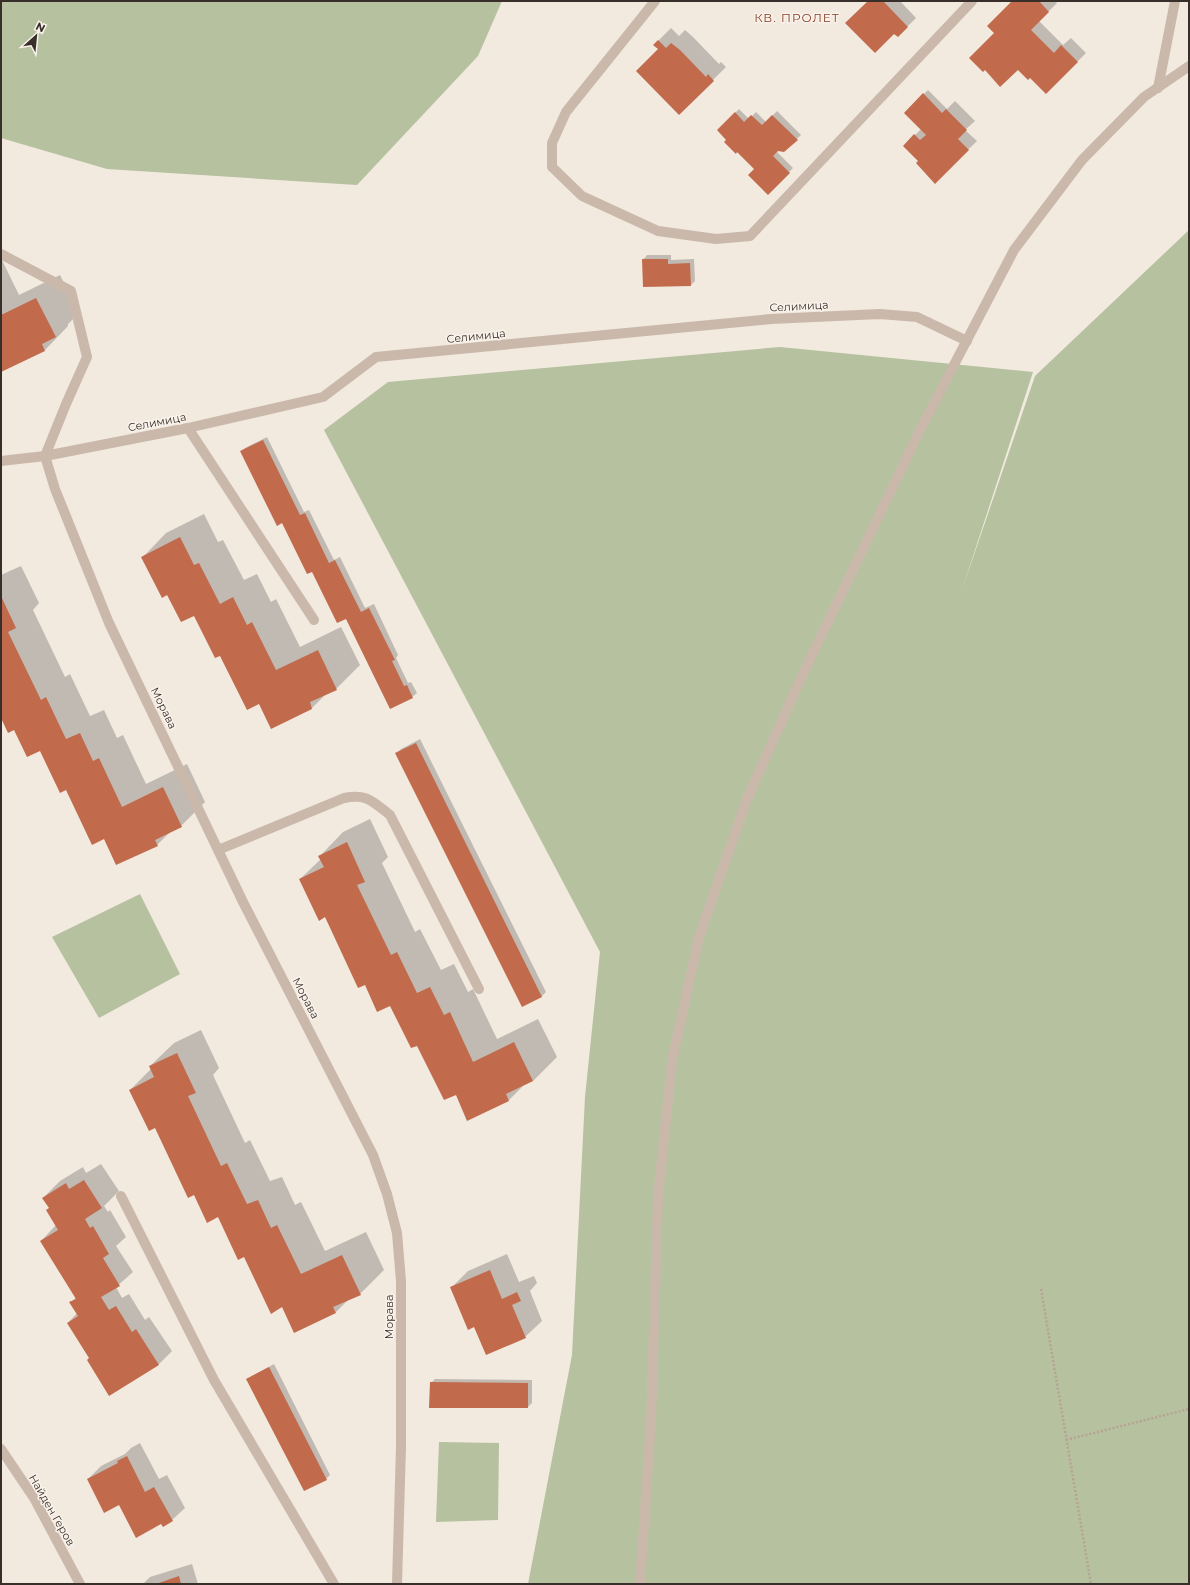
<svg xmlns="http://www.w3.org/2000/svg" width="1190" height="1585" viewBox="0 0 1190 1585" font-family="Montserrat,sans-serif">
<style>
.green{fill:#b5c19f}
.shadow{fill:#0003}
.building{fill:#c26a4c}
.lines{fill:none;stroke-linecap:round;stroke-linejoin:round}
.path{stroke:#b6a395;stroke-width:2.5;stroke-dasharray:2 2;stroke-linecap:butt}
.service{stroke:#cab9ab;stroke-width:10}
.minor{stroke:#cab9ab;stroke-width:10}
.tertiary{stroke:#cab9ab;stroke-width:10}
.labels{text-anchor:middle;stroke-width:3;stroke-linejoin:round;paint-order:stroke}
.street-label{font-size:11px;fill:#382e2a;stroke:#faf3eb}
.neighbourhood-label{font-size:12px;letter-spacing:1px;fill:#853c25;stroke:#faf3eb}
</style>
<rect width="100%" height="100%" fill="#f2e9df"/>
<g class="green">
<path d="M 1,1 L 502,1 L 478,56 L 357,185 L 107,169 L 1,138 Z"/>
<path d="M 1189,230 L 1189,1584 L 528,1584 L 572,1355 L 585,1097 L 600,952 L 324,430 L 388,382 L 780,347 L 1033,372 L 962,590 L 1035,376 Z"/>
<path d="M 140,894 L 180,974 L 99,1018 L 52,937 Z"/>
<path d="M 439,1442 L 499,1443 L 498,1520 L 436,1522 Z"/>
</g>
<g class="shadow">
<path d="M 869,1 L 900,1 L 916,18 L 898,36 Z"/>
<path d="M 1013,1 L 1055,1 L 1057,3 L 1039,21 L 1063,45 L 1071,38 L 1086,53 L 1046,93 L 996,33 Z"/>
<path d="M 671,28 L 679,36 L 685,30 L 693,37 L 719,64 L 721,62 L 726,67 L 679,114 L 659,49 L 654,45 Z"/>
<path d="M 928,90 L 947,109 L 955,101 L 975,121 L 965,130 L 977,141 L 935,182 L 919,161 L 904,146 L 921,129 L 905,113 Z"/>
<path d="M 739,109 L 749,119 L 756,112 L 766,122 L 777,111 L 801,135 L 784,151 L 777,150 L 776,151 L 793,168 L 768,194 L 755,169 L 718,130 Z"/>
<path d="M 647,255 L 671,255 L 671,260 L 694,259 L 695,281 L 691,285 L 643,260 Z"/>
<path d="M 1,258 L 19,295 L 60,275 L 79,313 L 68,324 L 68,326 L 45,350 L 1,371 Z"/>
<path d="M 267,437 L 304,512 L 309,510 L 334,560 L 340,557 L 365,608 L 374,604 L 398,655 L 396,658 L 408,683 L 411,682 L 417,693 L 412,697 L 347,617 L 312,570 L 241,452 L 245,448 Z"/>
<path d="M 204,514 L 218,542 L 223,540 L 244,580 L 257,574 L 271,602 L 276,599 L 300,647 L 341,627 L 360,665 L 336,689 L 326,694 L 312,708 L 259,703 L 221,655 L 194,615 L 168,594 L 143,557 L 166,533 Z"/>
<path d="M 21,566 L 39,603 L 33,610 L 65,677 L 70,674 L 90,716 L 104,710 L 117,738 L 123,735 L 146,784 L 187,764 L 205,802 L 181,826 L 171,831 L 157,845 L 104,838 L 67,789 L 41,749 L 1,716 L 1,575 Z"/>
<path d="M 420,739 L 546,992 L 542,996 L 522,1005 L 397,753 L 401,749 Z"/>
<path d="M 370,819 L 388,857 L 382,863 L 415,932 L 420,929 L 441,970 L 454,964 L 468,992 L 473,989 L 497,1039 L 538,1019 L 557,1057 L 533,1081 L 524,1085 L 509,1100 L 468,1119 L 456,1094 L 417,1044 L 391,1005 L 365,983 L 325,916 L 300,879 L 321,859 L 320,856 L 343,832 Z"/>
<path d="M 201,1030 L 219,1068 L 213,1075 L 245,1143 L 250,1140 L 270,1181 L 282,1177 L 295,1205 L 301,1202 L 325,1251 L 366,1232 L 384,1270 L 360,1294 L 349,1299 L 336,1312 L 283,1306 L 245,1256 L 219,1216 L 194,1194 L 156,1127 L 130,1090 L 151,1069 L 150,1066 L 174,1043 Z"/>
<path d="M 101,1164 L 119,1191 L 104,1206 L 108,1212 L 110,1210 L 126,1237 L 116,1246 L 133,1272 L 116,1287 L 122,1298 L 129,1294 L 145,1320 L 149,1317 L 172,1351 L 159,1364 L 109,1395 L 90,1358 L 68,1323 L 77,1313 L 71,1303 L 76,1297 L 41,1241 L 56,1225 L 50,1208 L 43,1198 L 60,1181 L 83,1167 L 86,1173 Z"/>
<path d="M 507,1254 L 519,1282 L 534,1276 L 537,1283 L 530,1291 L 542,1321 L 525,1337 L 474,1326 L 451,1288 L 468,1271 Z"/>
<path d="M 274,1364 L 330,1475 L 326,1479 L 248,1380 L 252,1376 Z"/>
<path d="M 435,1379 L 532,1380 L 532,1403 L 528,1407 L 431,1383 Z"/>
<path d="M 140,1443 L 159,1479 L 167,1475 L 185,1508 L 172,1520 L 162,1523 L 120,1504 L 88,1479 L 101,1466 L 125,1454 L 131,1448 Z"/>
<path d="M 192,1564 L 198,1584 L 143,1584 L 150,1577 Z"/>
</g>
<g class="building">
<path d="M 868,1 L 883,1 L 908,27 L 898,37 L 894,34 L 875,53 L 845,23 Z"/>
<path d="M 1012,1 L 1039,1 L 1049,12 L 1031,30 L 1054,53 L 1061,45 L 1078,62 L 1046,94 L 1030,78 L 1028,80 L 1018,70 L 1000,87 L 985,70 L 983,72 L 969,58 L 994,33 L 987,26 Z"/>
<path d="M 658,40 L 666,48 L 671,43 L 680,50 L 706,77 L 708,74 L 714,81 L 679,115 L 636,71 L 658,49 L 653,45 Z"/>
<path d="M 923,93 L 942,113 L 946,109 L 967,130 L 958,139 L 969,150 L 935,184 L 916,163 L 918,161 L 903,146 L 914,134 L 920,140 L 926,135 L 904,113 Z"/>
<path d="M 735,112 L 744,122 L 751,115 L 762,125 L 772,115 L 798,140 L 784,152 L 778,151 L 773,156 L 790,173 L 768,195 L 748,175 L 754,169 L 737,152 L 736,154 L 724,142 L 726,140 L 717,130 Z"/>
<path d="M 642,259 L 668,259 L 668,264 L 690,263 L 691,286 L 643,287 Z"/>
<path d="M 36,298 L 56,337 L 42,344 L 45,351 L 1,372 L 1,315 Z"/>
<path d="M 263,440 L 300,515 L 305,513 L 329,563 L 335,560 L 361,612 L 369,608 L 395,660 L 392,661 L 404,686 L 407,685 L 413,698 L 390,709 L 346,619 L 337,623 L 312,572 L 307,574 L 282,523 L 277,526 L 240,451 Z"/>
<path d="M 180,537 L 194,565 L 199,563 L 220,604 L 233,597 L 247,625 L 252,622 L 276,670 L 318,650 L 337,690 L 310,702 L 312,709 L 271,729 L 259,704 L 247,710 L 220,656 L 215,658 L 194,616 L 181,622 L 167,595 L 162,598 L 141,557 Z"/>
<path d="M 1,596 L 16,628 L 8,632 L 41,700 L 46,697 L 66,739 L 80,733 L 93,761 L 99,758 L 122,807 L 163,787 L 182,827 L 155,840 L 158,846 L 116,865 L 104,839 L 92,845 L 66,790 L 60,793 L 40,751 L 27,757 L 14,730 L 8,733 L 1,718 Z"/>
<path d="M 416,743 L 542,997 L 522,1007 L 395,753 Z"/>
<path d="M 347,842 L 365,882 L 357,885 L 391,955 L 397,952 L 417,993 L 430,987 L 444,1015 L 450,1012 L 473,1062 L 514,1042 L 533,1081 L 506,1094 L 509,1101 L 467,1121 L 456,1095 L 444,1100 L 417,1046 L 411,1048 L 390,1006 L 377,1012 L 365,985 L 358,988 L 325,917 L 319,921 L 299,879 L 324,867 L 318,856 Z"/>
<path d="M 177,1053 L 196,1093 L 188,1096 L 221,1166 L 227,1163 L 247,1204 L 258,1200 L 271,1228 L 277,1225 L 301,1274 L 342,1255 L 361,1295 L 333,1307 L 336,1313 L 294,1333 L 282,1307 L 271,1314 L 244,1257 L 238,1260 L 218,1217 L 207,1223 L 194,1195 L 188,1198 L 155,1128 L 149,1131 L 129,1090 L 154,1077 L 149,1066 Z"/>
<path d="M 84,1180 L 102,1208 L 85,1219 L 90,1228 L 93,1226 L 109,1254 L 103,1258 L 120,1286 L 101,1297 L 109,1310 L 116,1306 L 132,1332 L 136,1329 L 159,1365 L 109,1396 L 87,1360 L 89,1358 L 67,1323 L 78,1316 L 69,1302 L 76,1299 L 40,1241 L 58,1230 L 46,1210 L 49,1208 L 42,1198 L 66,1183 L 69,1189 Z"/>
<path d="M 490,1270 L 502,1299 L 517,1292 L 521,1301 L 512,1305 L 526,1338 L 486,1355 L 474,1327 L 468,1330 L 450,1287 Z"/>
<path d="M 269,1367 L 327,1480 L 304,1491 L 246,1379 Z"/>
<path d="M 430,1382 L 528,1383 L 528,1408 L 429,1408 Z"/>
<path d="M 127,1456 L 145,1492 L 154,1487 L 173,1521 L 163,1527 L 161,1524 L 136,1538 L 119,1505 L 104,1513 L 87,1479 L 118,1463 L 117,1461 Z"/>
<path d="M 179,1576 L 181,1584 L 156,1584 Z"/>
</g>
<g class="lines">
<g class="path">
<path d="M 1041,1289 L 1091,1584"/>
<path d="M 1066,1440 L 1189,1409"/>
</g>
<g class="service">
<path d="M 1,254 L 71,291 L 87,357 L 66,404 L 45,456"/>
<path d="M 188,428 L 314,620"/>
<path d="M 218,850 L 344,798 C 367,793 373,802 390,815 L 479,989"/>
<path d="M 121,1196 L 214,1380 L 334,1584"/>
</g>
<g class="minor">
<path d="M 655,1 L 566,112 L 552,143 L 552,167 L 582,196 L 658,231 L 716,239 L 750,236 L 972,1"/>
<path d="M 1158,88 L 1175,1"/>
<path d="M 45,456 L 55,489 L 109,623 L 243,902 L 373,1155 L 387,1194 L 397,1233 L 401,1281 L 401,1447 L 397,1584"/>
<path d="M 1,461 L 45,456 L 188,428 L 323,397 L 376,357 L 771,319 L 880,314 L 917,317 L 967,341"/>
</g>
<g class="tertiary">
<path d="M 1,1449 L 34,1498 L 80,1584"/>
<path d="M 640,1584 L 651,1420 L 658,1197 L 672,1061 L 699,937 L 747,799 L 801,678 L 921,428 L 1014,250 L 1082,160 L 1144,97 L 1189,66"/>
</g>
</g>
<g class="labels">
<g class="street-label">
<text transform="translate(799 306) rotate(-3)" y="4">Селимица</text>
<text transform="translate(476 336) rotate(-6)" y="4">Селимица</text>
<text transform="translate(157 422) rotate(-11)" y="4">Селимица</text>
<text transform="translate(164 708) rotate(64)" y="4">Морава</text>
<text transform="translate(306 998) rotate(63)" y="4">Морава</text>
<text transform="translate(389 1317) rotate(-90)" y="4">Морава</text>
<text transform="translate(52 1510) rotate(60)" y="4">Найден Геров</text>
</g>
<g class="neighbourhood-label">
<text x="797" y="22">КВ. ПРОЛЕТ</text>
</g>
</g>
<rect width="1190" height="1585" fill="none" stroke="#382e2a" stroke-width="4"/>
<g transform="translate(36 36) rotate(27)" stroke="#faf3eb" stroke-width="3" paint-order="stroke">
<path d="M0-3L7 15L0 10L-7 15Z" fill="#382e2a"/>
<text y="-6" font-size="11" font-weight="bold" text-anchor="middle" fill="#382e2a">N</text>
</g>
</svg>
